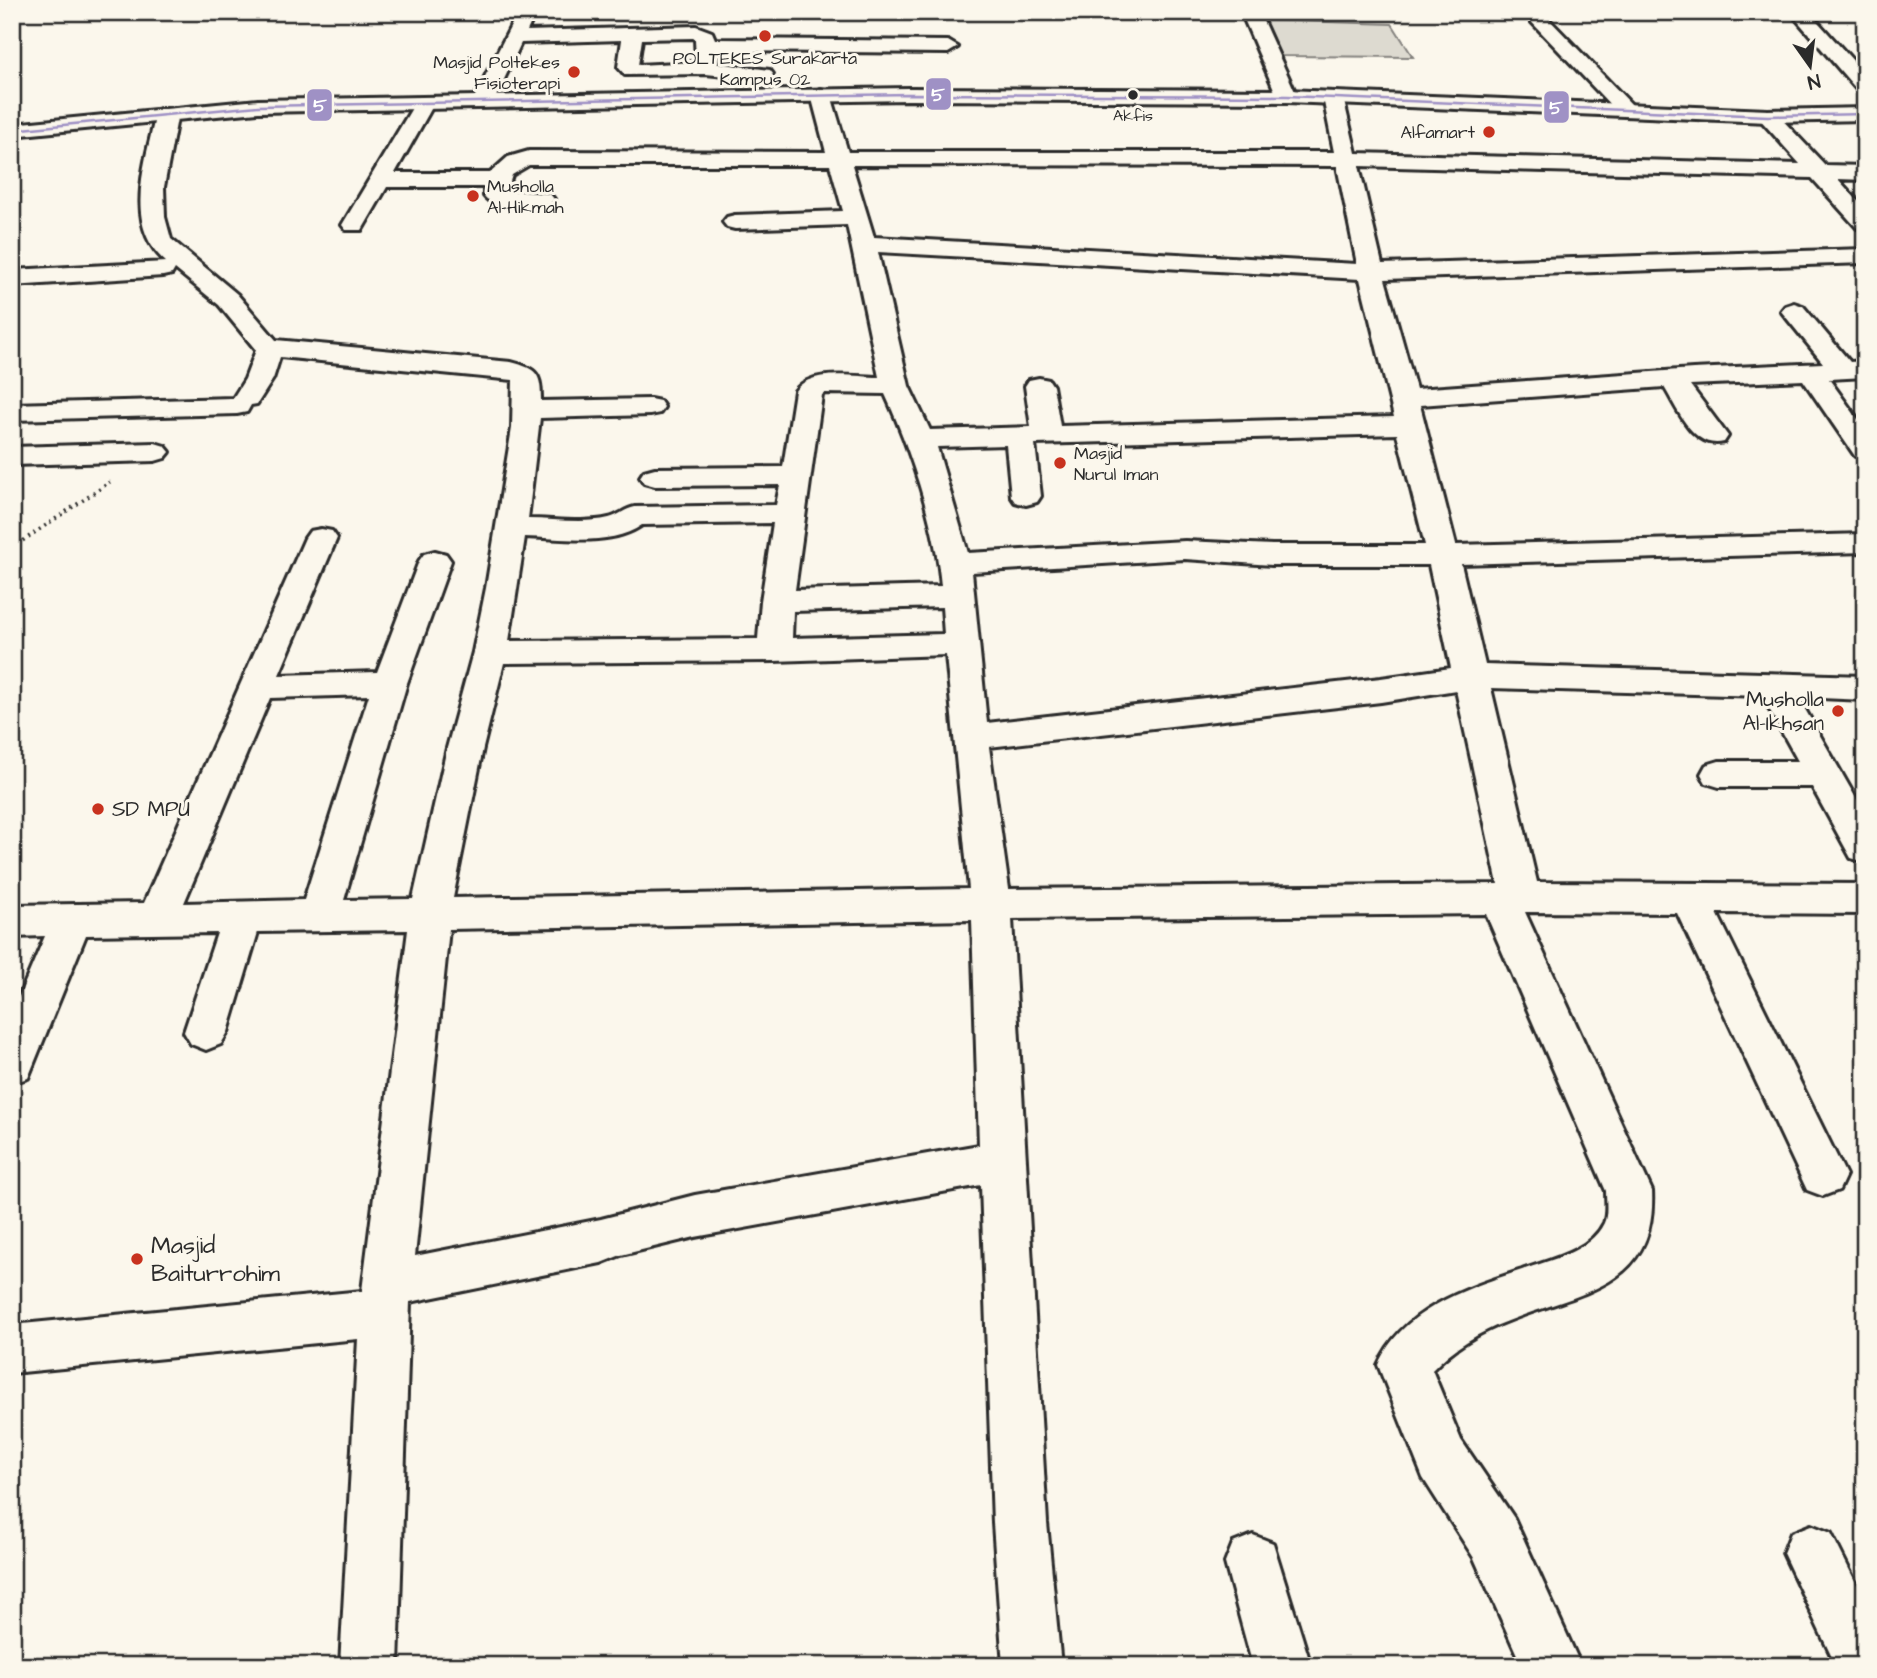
<svg xmlns="http://www.w3.org/2000/svg" width="1877" height="1678" viewBox="0 0 1877 1678" font-family="'Architects Daughter',sans-serif">
<style>
.green{fill:#dddad0;stroke:#84827e;stroke-width:2}
.lines{fill:none;stroke-linecap:round;stroke-linejoin:round}
.minor-casing{stroke:#2b2b2b;stroke-width:6}
.major-casing{stroke:#2b2b2b;stroke-width:6}
.path{stroke:#2b2b2b;stroke-width:3.5;stroke-dasharray:2 4.5;stroke-linecap:butt}
.minor{fill:#fbf7ec;fill-rule:evenodd}
.major{fill:#fbf7ec;fill-rule:evenodd}
.bus-1-casing{stroke:#fbf7ec;stroke-width:5}
.bus-1{stroke:#9f91c5;stroke-width:2.5}
.poi-dot{fill:#c8321e;stroke:#fbf7ec;stroke-width:2.5}
.bus-dot{fill:#2b2b2b;stroke:#fbf7ec;stroke-width:2.5}
.labels{text-anchor:middle;stroke-width:6;stroke-linejoin:round;paint-order:stroke}
.far-bus-label{font-size:16px;fill:#2b2b2b;stroke:#fbf7ec}
.far-poi-label{font-size:18px;fill:#2b2b2b;stroke:#fbf7ec;text-anchor:end}
.poi-label{font-size:21px;fill:#2b2b2b;stroke:#fbf7ec;text-anchor:end}
.near-poi-label{font-size:24px;fill:#2b2b2b;stroke:#fbf7ec;text-anchor:start}
.line-badge{stroke:#fbf7ec;stroke-width:2.5}
.badge-label{font-size:19px;text-anchor:middle;font-weight:bold;fill:#fff}
</style>
<rect width="100%" height="100%" fill="#fbf7ec"/>
<filter id="ink" filterUnits="userSpaceOnUse"><feTurbulence type="fractalNoise" baseFrequency=".0143" numOctaves="2"/><feDisplacementMap in="SourceGraphic" scale="14" xChannelSelector="R" yChannelSelector="G"/><feConvolveMatrix kernelMatrix="1 2 1 2 8 2 1 2 1" color-interpolation-filters="sRGB"/></filter>
<g filter="url(#ink)">
<path class="green" d="M 1262,20 L 1392,24 L 1413,57 L 1280,56 Z"/>
<g class="lines">
<g class="minor-casing">
<g id="minor">
<path d="M 518,12 L 535,14 L 527,31 L 696,26 L 712,32 L 715,39 L 948,41 L 958,47 L 948,53 L 715,51 L 716,63 L 770,70 L 773,74 L 770,78 L 763,80 L 706,74 L 625,75 L 618,67 L 622,40 L 521,43 L 492,105 L 478,105 L 475,96 ZM 693,38 L 695,39 L 696,62 L 638,65 L 642,39 Z"/>
<path d="M 1241,12 L 1259,12 L 1297,96 L 1294,100 L 1280,100 L 1277,96 Z"/>
<path d="M 1522,12 L 1542,12 L 1633,106 L 1637,110 L 1633,114 L 1619,114 Z"/>
<path d="M 1790,12 L 1809,12 L 1865,74 L 1865,93 L 1858,91 Z"/>
<path d="M 821,89 L 828,91 L 831,95 L 848,152 L 1334,152 L 1323,97 L 1326,93 L 1340,93 L 1343,97 L 1356,153 L 1800,164 L 1757,116 L 1761,112 L 1775,112 L 1825,165 L 1865,166 L 1865,180 L 1838,179 L 1865,209 L 1865,230 L 1857,228 L 1812,178 L 1359,166 L 1382,264 L 1865,249 L 1865,263 L 1385,279 L 1416,389 L 1693,369 L 1823,363 L 1781,311 L 1785,306 L 1794,303 L 1803,306 L 1850,362 L 1865,361 L 1865,377 L 1829,379 L 1865,429 L 1865,459 L 1855,456 L 1803,380 L 1690,385 L 1728,436 L 1724,442 C 1693,450 1678,409 1664,387 L 1420,405 L 1456,545 L 1865,534 L 1865,552 L 1461,564 L 1485,665 L 1865,676 L 1865,700 L 1798,697 L 1865,814 L 1865,862 L 1851,858 L 1812,787 L 1719,787 L 1706,783 L 1701,774 L 1706,765 L 1719,761 L 1798,761 L 1762,696 L 1491,688 L 1537,882 L 1865,884 L 1865,914 L 1717,913 L 1846,1175 L 1839,1190 L 1823,1196 L 1807,1190 L 1677,913 L 1525,912 L 1652,1191 C 1657,1288 1579,1292 1508,1321 C 1479,1332 1453,1348 1432,1370 L 1461,1440 L 1514,1518 L 1581,1666 L 1522,1666 L 1474,1558 L 1423,1478 L 1378,1365 C 1402,1309 1468,1288 1522,1270 C 1549,1260 1590,1252 1604,1223 C 1608,1214 1606,1201 1606,1191 L 1486,914 L 1012,919 L 1047,1523 L 1061,1666 L 1003,1666 L 993,1523 L 981,1185 L 695,1237 L 621,1255 L 601,1263 L 410,1302 L 398,1666 L 340,1666 L 358,1339 L 12,1373 L 12,1325 L 362,1291 L 408,930 L 258,932 L 228,1032 L 221,1044 L 206,1050 L 191,1044 L 184,1032 L 217,933 L 86,935 L 28,1078 L 12,1083 L 12,1013 L 45,936 L 12,937 L 12,905 L 144,903 L 305,538 L 310,531 L 321,529 L 332,531 L 337,538 L 279,675 L 377,672 L 419,561 L 424,554 L 435,551 L 446,554 L 451,561 L 407,683 L 344,900 L 413,899 L 447,748 L 473,652 L 486,588 L 512,428 L 513,380 L 280,357 L 273,379 L 257,404 L 251,405 L 247,412 L 237,414 L 12,420 L 12,404 L 233,398 L 245,379 L 256,350 L 219,305 L 175,269 L 172,274 L 163,276 L 12,286 L 12,270 L 166,262 C 122,225 146,161 156,113 L 160,109 L 174,109 L 178,113 L 164,187 L 165,217 L 171,239 L 237,294 L 276,340 L 511,362 C 538,369 541,374 541,401 L 650,399 L 660,401 L 664,407 L 660,413 L 650,415 L 540,418 L 528,519 C 553,519 584,524 609,518 C 618,516 625,509 635,507 L 776,505 L 780,485 L 655,486 L 644,483 L 640,477 L 644,471 L 655,468 L 783,467 L 795,391 C 811,368 855,377 879,377 L 847,225 L 735,229 L 727,227 L 723,222 L 727,217 L 735,215 L 843,211 L 830,165 L 529,165 L 512,175 L 507,191 L 550,194 L 554,199 L 550,204 C 534,208 495,211 484,196 L 484,187 L 387,187 L 362,230 L 346,230 L 342,225 L 418,98 L 432,98 L 435,102 L 395,173 L 490,173 L 508,157 L 529,151 L 826,152 L 811,95 L 814,91 ZM 852,165 L 1337,166 L 1357,264 L 874,237 ZM 878,252 L 1360,279 L 1394,417 L 1060,426 L 1053,386 L 1049,380 L 1039,378 L 1029,380 L 1025,386 L 1031,427 L 930,430 L 909,386 ZM 825,393 L 885,394 C 910,448 936,527 941,586 L 795,590 L 822,395 ZM 1397,434 L 1425,545 L 1272,545 L 1185,541 L 968,553 L 937,447 L 1006,445 L 1011,496 L 1015,502 L 1026,505 L 1037,502 L 1041,496 L 1035,444 ZM 773,523 L 761,601 L 758,639 L 509,641 L 525,537 C 561,538 611,547 642,525 ZM 1185,559 L 1272,565 L 1429,565 L 1451,668 L 1381,678 L 987,723 L 972,572 ZM 942,607 L 944,634 L 792,638 L 793,611 ZM 946,655 L 969,889 L 453,898 L 483,748 L 504,663 L 774,661 ZM 1456,690 L 1498,884 L 1009,889 L 989,747 L 1381,702 ZM 369,695 L 304,900 L 184,903 L 270,698 ZM 972,920 L 979,1145 L 695,1195 L 601,1219 L 415,1256 L 449,929 Z"/>
<path d="M 155,443 L 165,446 L 170,452 L 165,458 L 155,461 L 12,465 L 12,447 Z"/>
<path d="M 1811,1525 L 1831,1533 L 1865,1601 L 1865,1666 L 1836,1666 L 1783,1553 L 1791,1533 Z"/>
<path d="M 1253,1535 L 1273,1543 L 1311,1666 L 1253,1666 L 1225,1563 L 1233,1543 Z"/>
</g>
</g>
<g class="major-casing">
<path id="major" d="M 908,88 L 1287,90 L 1768,110 L 1865,108 L 1865,120 L 1768,122 L 1287,102 L 908,100 L 258,112 L 12,136 L 12,124 L 258,100 Z"/>
</g>
<path class="path" d="M 12,548 L 110,482"/>
<use href="#minor" class="minor"/>
<use href="#major" class="major"/>
<g class="bus-1-casing">
<path id="bus-1" d="M 12,130 L 258,106 L 908,94 L 1287,96 L 1768,116 L 1865,114"/>
</g>
<use href="#bus-1" class="bus-1"/>
</g>
</g>
<g class="poi-dot">
<circle cx="765" cy="36" r="7"/>
<circle cx="574" cy="72" r="7"/>
<circle cx="1489" cy="132" r="7"/>
<circle cx="473" cy="196" r="7"/>
<circle cx="1060" cy="463" r="7"/>
<circle cx="1838" cy="711" r="7"/>
<circle cx="98" cy="809" r="7"/>
<circle cx="137" cy="1259" r="7"/>
</g>
<circle class="bus-dot" cx="1133" cy="95" r="6"/>
<g class="labels">
<g class="far-bus-label">
<text x="1133" y="121">Akfis</text>
</g>
<g class="far-poi-label">
<text x="765" y="64" text-anchor="middle">POLTEKES Surakarta<tspan x="765" dy="21">Kampus 02</tspan></text>
<text x="560" y="68">Masjid Poltekes<tspan x="560" dy="21">Fisioterapi</tspan></text>
<text x="1475" y="138">Alfamart</text>
<text x="487" y="192" text-anchor="start">Musholla<tspan x="487" dy="21">Al-Hikmah</tspan></text>
<text x="1074" y="459" text-anchor="start">Masjid<tspan x="1074" dy="21">Nurul Iman</tspan></text>
</g>
<g class="poi-label">
<text x="1824" y="706">Musholla<tspan x="1824" dy="24">Al-Ikhsan</tspan></text>
<text x="112" y="816" text-anchor="start">SD MPU</text>
</g>
<g class="near-poi-label">
<text x="151" y="1253">Masjid<tspan x="151" dy="28">Baiturrohim</tspan></text>
</g>
</g>
<g class="line-badge">
<rect x="925" y="77" width="27" height="34" rx="7" fill="#9f91c5"/>
<rect x="306" y="88" width="27" height="34" rx="7" fill="#9f91c5"/>
<rect x="1543" y="90" width="27" height="34" rx="7" fill="#9f91c5"/>
</g>
<g class="badge-label">
<text x="938" y="101">5</text>
<text x="320" y="112">5</text>
<text x="1556" y="114">5</text>
</g>
<rect width="1877" height="1678" fill="none" stroke="#fbf7ec" stroke-width="42"/>
<rect x="21" y="21" width="1835" height="1636" fill="none" stroke="#2b2b2b" stroke-width="2.5" filter="url(#ink)"/>
<g transform="translate(1810 66) rotate(166)" stroke="#fbf7ec" stroke-width="5" paint-order="stroke">
<path d="M0-5L12 26L0 18L-12 26Z" fill="#2b2b2b"/>
<text y="-10" font-size="19" font-weight="bold" text-anchor="middle" fill="#2b2b2b">N</text>
</g>
</svg>
